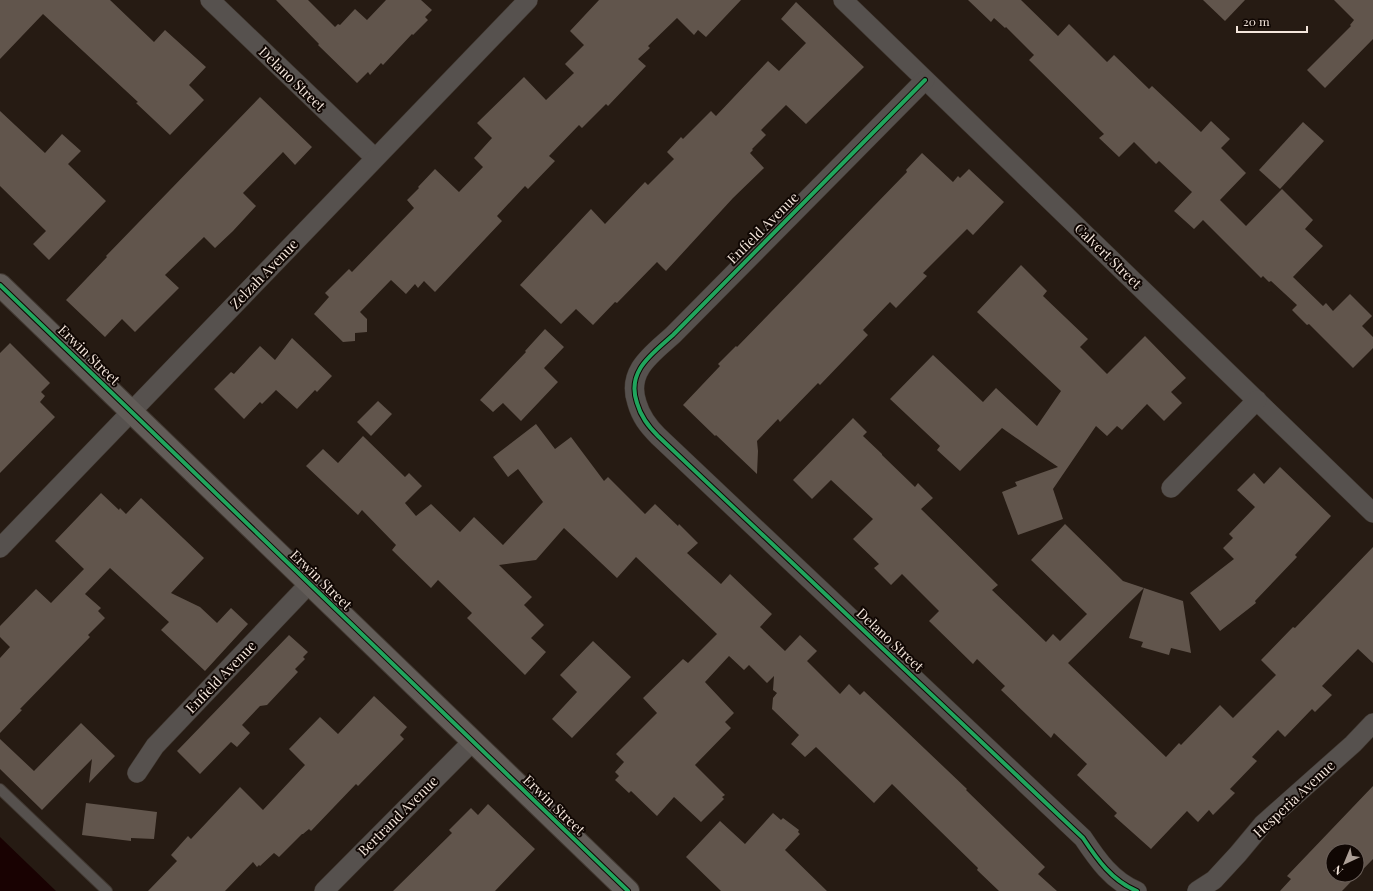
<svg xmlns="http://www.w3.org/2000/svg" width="1373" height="891" viewBox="0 0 1373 891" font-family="'Playfair Display',serif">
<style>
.water{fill:#190202}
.building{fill:#61554c;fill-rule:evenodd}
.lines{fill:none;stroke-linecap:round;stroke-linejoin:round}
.lane-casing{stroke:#413831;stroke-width:12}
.street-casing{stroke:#413831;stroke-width:20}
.secondary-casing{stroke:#413831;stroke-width:24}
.lane{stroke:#56514e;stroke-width:10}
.street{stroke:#56514e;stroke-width:19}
.secondary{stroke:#625c58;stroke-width:22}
.cycleway-casing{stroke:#100703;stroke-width:6}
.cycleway{stroke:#20a55d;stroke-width:4}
.labels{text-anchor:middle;stroke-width:4;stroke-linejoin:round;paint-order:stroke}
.street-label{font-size:14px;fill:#f4e6dc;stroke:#100703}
</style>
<rect width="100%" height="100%" fill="#261b13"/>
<path class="water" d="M 0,837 L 56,891 L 0,891 Z"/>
<g class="building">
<path d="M 0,0 L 110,0 L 154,42 L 165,30 L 206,67 L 189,85 L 204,100 L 170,135 L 136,103 L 138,102 L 43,14 L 0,59 Z"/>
<path d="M 276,0 L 308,0 L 335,27 L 338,24 L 340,25 L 355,9 L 367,20 L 386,0 L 421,0 L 432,10 L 425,17 L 428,20 L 413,35 L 412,34 L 383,65 L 381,63 L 370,75 L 368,72 L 357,83 L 318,45 L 319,44 Z"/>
<path d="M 599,0 L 741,0 L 706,37 L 698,30 L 694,35 L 677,18 L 648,46 L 650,48 L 638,59 L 646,66 L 608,106 L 606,104 L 582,128 L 579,125 L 549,156 L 555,161 L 528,189 L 525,186 L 497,216 L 502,221 L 435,292 L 424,281 L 418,288 L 415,284 L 406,294 L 391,280 L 360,312 L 367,319 L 367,332 L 355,333 L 355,341 L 343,342 L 314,314 L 329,297 L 325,293 L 349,269 L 352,272 L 414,208 L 407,200 L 419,188 L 418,187 L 435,169 L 459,192 L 483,167 L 474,158 L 492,138 L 477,123 L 524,77 L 546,100 L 574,73 L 565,64 L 584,45 L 570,31 Z"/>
<path d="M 968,0 L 1021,0 L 1058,36 L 1069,24 L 1107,62 L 1114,55 L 1149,89 L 1152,86 L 1201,132 L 1211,121 L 1230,139 L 1221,148 L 1246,173 L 1220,200 L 1246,226 L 1282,189 L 1313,220 L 1305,229 L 1323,246 L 1293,277 L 1323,306 L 1326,303 L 1333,311 L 1350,294 L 1372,316 L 1362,326 L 1373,337 L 1373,348 L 1353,368 L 1309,324 L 1307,325 L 1292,310 L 1297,305 L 1271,281 L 1269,282 L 1263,276 L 1261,278 L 1203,220 L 1194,229 L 1174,211 L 1192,192 L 1159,161 L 1156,164 L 1134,142 L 1119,157 L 1099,138 L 1104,134 L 1029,60 L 1034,55 L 1006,27 L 1005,28 L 994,18 L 991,22 Z"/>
<path d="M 1203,0 L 1245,0 L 1225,21 Z"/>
<path d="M 1334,0 L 1373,0 L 1373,39 L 1325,88 L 1307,70 L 1351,26 L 1350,25 L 1354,20 Z"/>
<path d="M 796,2 L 864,67 L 806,124 L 786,105 L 761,130 L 766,135 L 752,149 L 753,150 L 750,153 L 764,168 L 733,198 L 666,271 L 657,262 L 617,303 L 615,302 L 593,325 L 576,309 L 561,324 L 520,285 L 591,209 L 605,224 L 645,182 L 648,185 L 674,159 L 667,152 L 681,137 L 683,139 L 711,111 L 716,116 L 768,61 L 779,71 L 806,43 L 781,19 Z"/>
<path d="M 260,97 L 312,147 L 295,165 L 283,152 L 243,193 L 256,206 L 233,231 L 215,248 L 204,237 L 165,275 L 179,288 L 135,332 L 122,319 L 105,337 L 66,300 L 107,257 L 106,256 Z"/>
<path d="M 0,111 L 45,153 L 62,134 L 81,151 L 68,164 L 106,201 L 49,260 L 33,244 L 46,231 L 0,186 Z"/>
<path d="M 1303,122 L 1324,141 L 1280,189 L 1259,170 Z"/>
<path d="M 922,153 L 953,182 L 958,176 L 960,178 L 969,169 L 1004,202 L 973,235 L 967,229 L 923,273 L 927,276 L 896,308 L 890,302 L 863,330 L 868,335 L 820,385 L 818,383 L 780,422 L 778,419 L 757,441 L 758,451 L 757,474 L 716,435 L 715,436 L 683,405 L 720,366 L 718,364 L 736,346 L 737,347 L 907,172 L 906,170 Z"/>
<path d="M 1021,265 L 1047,291 L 1043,296 L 1088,339 L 1080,347 L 1107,374 L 1145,336 L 1186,378 L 1171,392 L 1182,403 L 1164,421 L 1147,404 L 1122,430 L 1117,426 L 1107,436 L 1096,426 L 1053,489 L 1063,519 L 1018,535 L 1002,492 L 1017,486 L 1015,482 L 1058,467 L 1002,428 L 960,471 L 937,450 L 940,446 L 890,399 L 933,355 L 983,402 L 996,388 L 1037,426 L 1061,391 L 977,312 Z"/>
<path d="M 545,329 L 564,347 L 544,368 L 558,382 L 521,421 L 503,403 L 493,412 L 480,400 L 526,352 L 525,351 Z"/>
<path d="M 292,338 L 332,376 L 317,392 L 315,390 L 297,409 L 276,390 L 262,404 L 260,402 L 244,419 L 214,389 L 231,372 L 234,374 L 260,346 L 275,360 Z"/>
<path d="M 10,343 L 50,383 L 41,392 L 45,396 L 40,402 L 55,417 L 0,473 L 0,353 Z"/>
<path d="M 378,401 L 392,414 L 371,436 L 357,422 Z"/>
<path d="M 853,418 L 867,432 L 863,436 L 882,454 L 882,455 L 915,487 L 918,483 L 933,498 L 921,509 L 998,585 L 992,590 L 1046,642 L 1053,634 L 1060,641 L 1087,614 L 1031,560 L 1065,524 L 1123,581 L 1144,588 L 1068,663 L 1166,757 L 1179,743 L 1181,745 L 1220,705 L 1233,718 L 1276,675 L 1261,660 L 1293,627 L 1295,628 L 1373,547 L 1373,663 L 1358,649 L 1322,686 L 1332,695 L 1315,712 L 1312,709 L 1285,737 L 1278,730 L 1252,757 L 1257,761 L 1230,789 L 1235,793 L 1213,815 L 1209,810 L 1198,822 L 1187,811 L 1151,849 L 1114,816 L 1117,813 L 1077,775 L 1087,764 L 1054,733 L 1051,738 L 1001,690 L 1005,686 L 977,659 L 973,664 L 929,621 L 939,611 L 902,574 L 891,585 L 874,568 L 879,564 L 853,539 L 873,519 L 831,480 L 812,499 L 793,480 Z"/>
<path d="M 536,424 L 555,449 L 571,437 L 604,481 L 608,477 L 645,514 L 655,504 L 678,526 L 679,524 L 698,543 L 687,553 L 721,584 L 730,574 L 772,614 L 760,627 L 785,651 L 800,635 L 817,651 L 807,661 L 840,694 L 849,684 L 860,695 L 864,691 L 967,789 L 966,790 L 1045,867 L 1038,874 L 1057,891 L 999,891 L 977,870 L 978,868 L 892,784 L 874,803 L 816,747 L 805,757 L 791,744 L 799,735 L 772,709 L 773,698 L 777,693 L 773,690 L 774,676 L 767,683 L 749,665 L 744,670 L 729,656 L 705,682 L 734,713 L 725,722 L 731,728 L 695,765 L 725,795 L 722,797 L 724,799 L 701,822 L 674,797 L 657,816 L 631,791 L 629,793 L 615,780 L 619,776 L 615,772 L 624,762 L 616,754 L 657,713 L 643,698 L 683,659 L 688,663 L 717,634 L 636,557 L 617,578 L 564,528 L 536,560 L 499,565 L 532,597 L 524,605 L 544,625 L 531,638 L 546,652 L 525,675 L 467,618 L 472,613 L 438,580 L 431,588 L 392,550 L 396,545 L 362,510 L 358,515 L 306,466 L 323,449 L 338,463 L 363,436 L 405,477 L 409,473 L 422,486 L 405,503 L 416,516 L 431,504 L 460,532 L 474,517 L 503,545 L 543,502 L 518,469 L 508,477 L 493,457 Z"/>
<path d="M 1280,467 L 1331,516 L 1295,555 L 1297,557 L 1255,601 L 1256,603 L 1220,631 L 1190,593 L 1234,559 L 1223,548 L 1233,538 L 1229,534 L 1255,507 L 1237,490 L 1254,473 L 1264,484 Z"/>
<path d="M 101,493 L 119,510 L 120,508 L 126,514 L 141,498 L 204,558 L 171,593 L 200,607 L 217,623 L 231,608 L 248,624 L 205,671 L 161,630 L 169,622 L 110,568 L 85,594 L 101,608 L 98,611 L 105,618 L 88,635 L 90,637 L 20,709 L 22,710 L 0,733 L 0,658 L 10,647 L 0,637 L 0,626 L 36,589 L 51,603 L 84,569 L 55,541 Z"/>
<path d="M 1144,588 L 1183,601 L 1191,653 L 1171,648 L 1169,655 L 1141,647 L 1143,642 L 1129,638 Z"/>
<path d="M 289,635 L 308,652 L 303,657 L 305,659 L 295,669 L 298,672 L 267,705 L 260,706 L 242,725 L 250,733 L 237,747 L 231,742 L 200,774 L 177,751 Z"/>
<path d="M 593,641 L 631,677 L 572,738 L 552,719 L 577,692 L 560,675 Z"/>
<path d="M 374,696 L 407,727 L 400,735 L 404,739 L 358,786 L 356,784 L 311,831 L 309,829 L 303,834 L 302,834 L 279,857 L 274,853 L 260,866 L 259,865 L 257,867 L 253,862 L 225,891 L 148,891 L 177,861 L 171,855 L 188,836 L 191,839 L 240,787 L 263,810 L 305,765 L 289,749 L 320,717 L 338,734 Z"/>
<path d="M 81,723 L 115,756 L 89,783 L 92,759 L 42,810 L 0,769 L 0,739 L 34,771 Z"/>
<path d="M 1373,786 L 1373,859 L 1342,891 L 1280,891 L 1291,879 L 1287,876 ZM 1333,851 L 1357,851 L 1357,875 L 1333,875 Z"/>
<path d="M 86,803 L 157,812 L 154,839 L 131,838 L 131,841 L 82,835 Z"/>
<path d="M 488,804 L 535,849 L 495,891 L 393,891 L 452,833 L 449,830 L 471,808 L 478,815 Z"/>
<path d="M 773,813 L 781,820 L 783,818 L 799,830 L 798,832 L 800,834 L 785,850 L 827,891 L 721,891 L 686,857 L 720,821 L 745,844 Z"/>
</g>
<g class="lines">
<g class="lane-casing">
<path id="lane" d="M 0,789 L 107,891"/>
</g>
<g class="street-casing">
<g id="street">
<path d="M 210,0 L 375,158"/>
<path d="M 843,0 L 1373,513"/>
<path d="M 925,80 L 673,335 C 652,354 626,371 637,403 C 641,417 648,426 658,436 L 1083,838 C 1097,859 1112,881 1137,891"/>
<path d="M 1171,488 L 1257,400"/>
<path d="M 0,548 L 528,0"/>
<path d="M 137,773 L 155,746 L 309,584"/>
<path d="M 324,891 L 472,742"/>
<path d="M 1197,891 L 1214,880 L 1238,854 L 1263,824 L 1353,744 L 1373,723"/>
</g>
</g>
<g class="secondary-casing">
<path id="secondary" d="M 0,285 L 628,891"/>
</g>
<use href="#lane" class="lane"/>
<use href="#street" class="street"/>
<use href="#secondary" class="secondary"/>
<g class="cycleway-casing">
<g id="cycleway">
<path d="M 925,80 L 673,335 C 652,354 626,371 637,403 C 641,417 648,426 658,436 L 1083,838 C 1097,859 1112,881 1137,891"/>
<path d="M 0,285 L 628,891"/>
</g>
</g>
<use href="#cycleway" class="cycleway"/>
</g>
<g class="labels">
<g class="street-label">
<text transform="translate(292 79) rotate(44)" y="5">Delano Street</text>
<text transform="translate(763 228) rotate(-45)" y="5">Enfield Avenue</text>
<text transform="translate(1108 256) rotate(44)" y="5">Calvert Street</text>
<text transform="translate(264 274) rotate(-46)" y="5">Zelzah Avenue</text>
<text transform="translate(89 355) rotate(44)" y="5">Erwin Street</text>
<text transform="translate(321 580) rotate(44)" y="5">Erwin Street</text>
<text transform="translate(890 640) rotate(43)" y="5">Delano Street</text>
<text transform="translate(221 677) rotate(-46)" y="5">Enfield Avenue</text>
<text transform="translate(1294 799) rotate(-43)" y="5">Hesperia Avenue</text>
<text transform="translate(554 805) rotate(44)" y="5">Erwin Street</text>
<text transform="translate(398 816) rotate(-45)" y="5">Bertrand Avenue</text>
</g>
</g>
<g transform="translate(1345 863) rotate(224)"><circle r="19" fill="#100703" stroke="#6b605a"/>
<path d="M0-3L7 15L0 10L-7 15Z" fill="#ac9f96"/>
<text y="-6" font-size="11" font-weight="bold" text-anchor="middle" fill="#f4e6dc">N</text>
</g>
<path d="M1237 26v6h70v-6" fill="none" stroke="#f4e6dc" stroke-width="2"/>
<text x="1243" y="26" font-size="12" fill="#f4e6dc" stroke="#100703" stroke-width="3" paint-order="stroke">20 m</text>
</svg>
